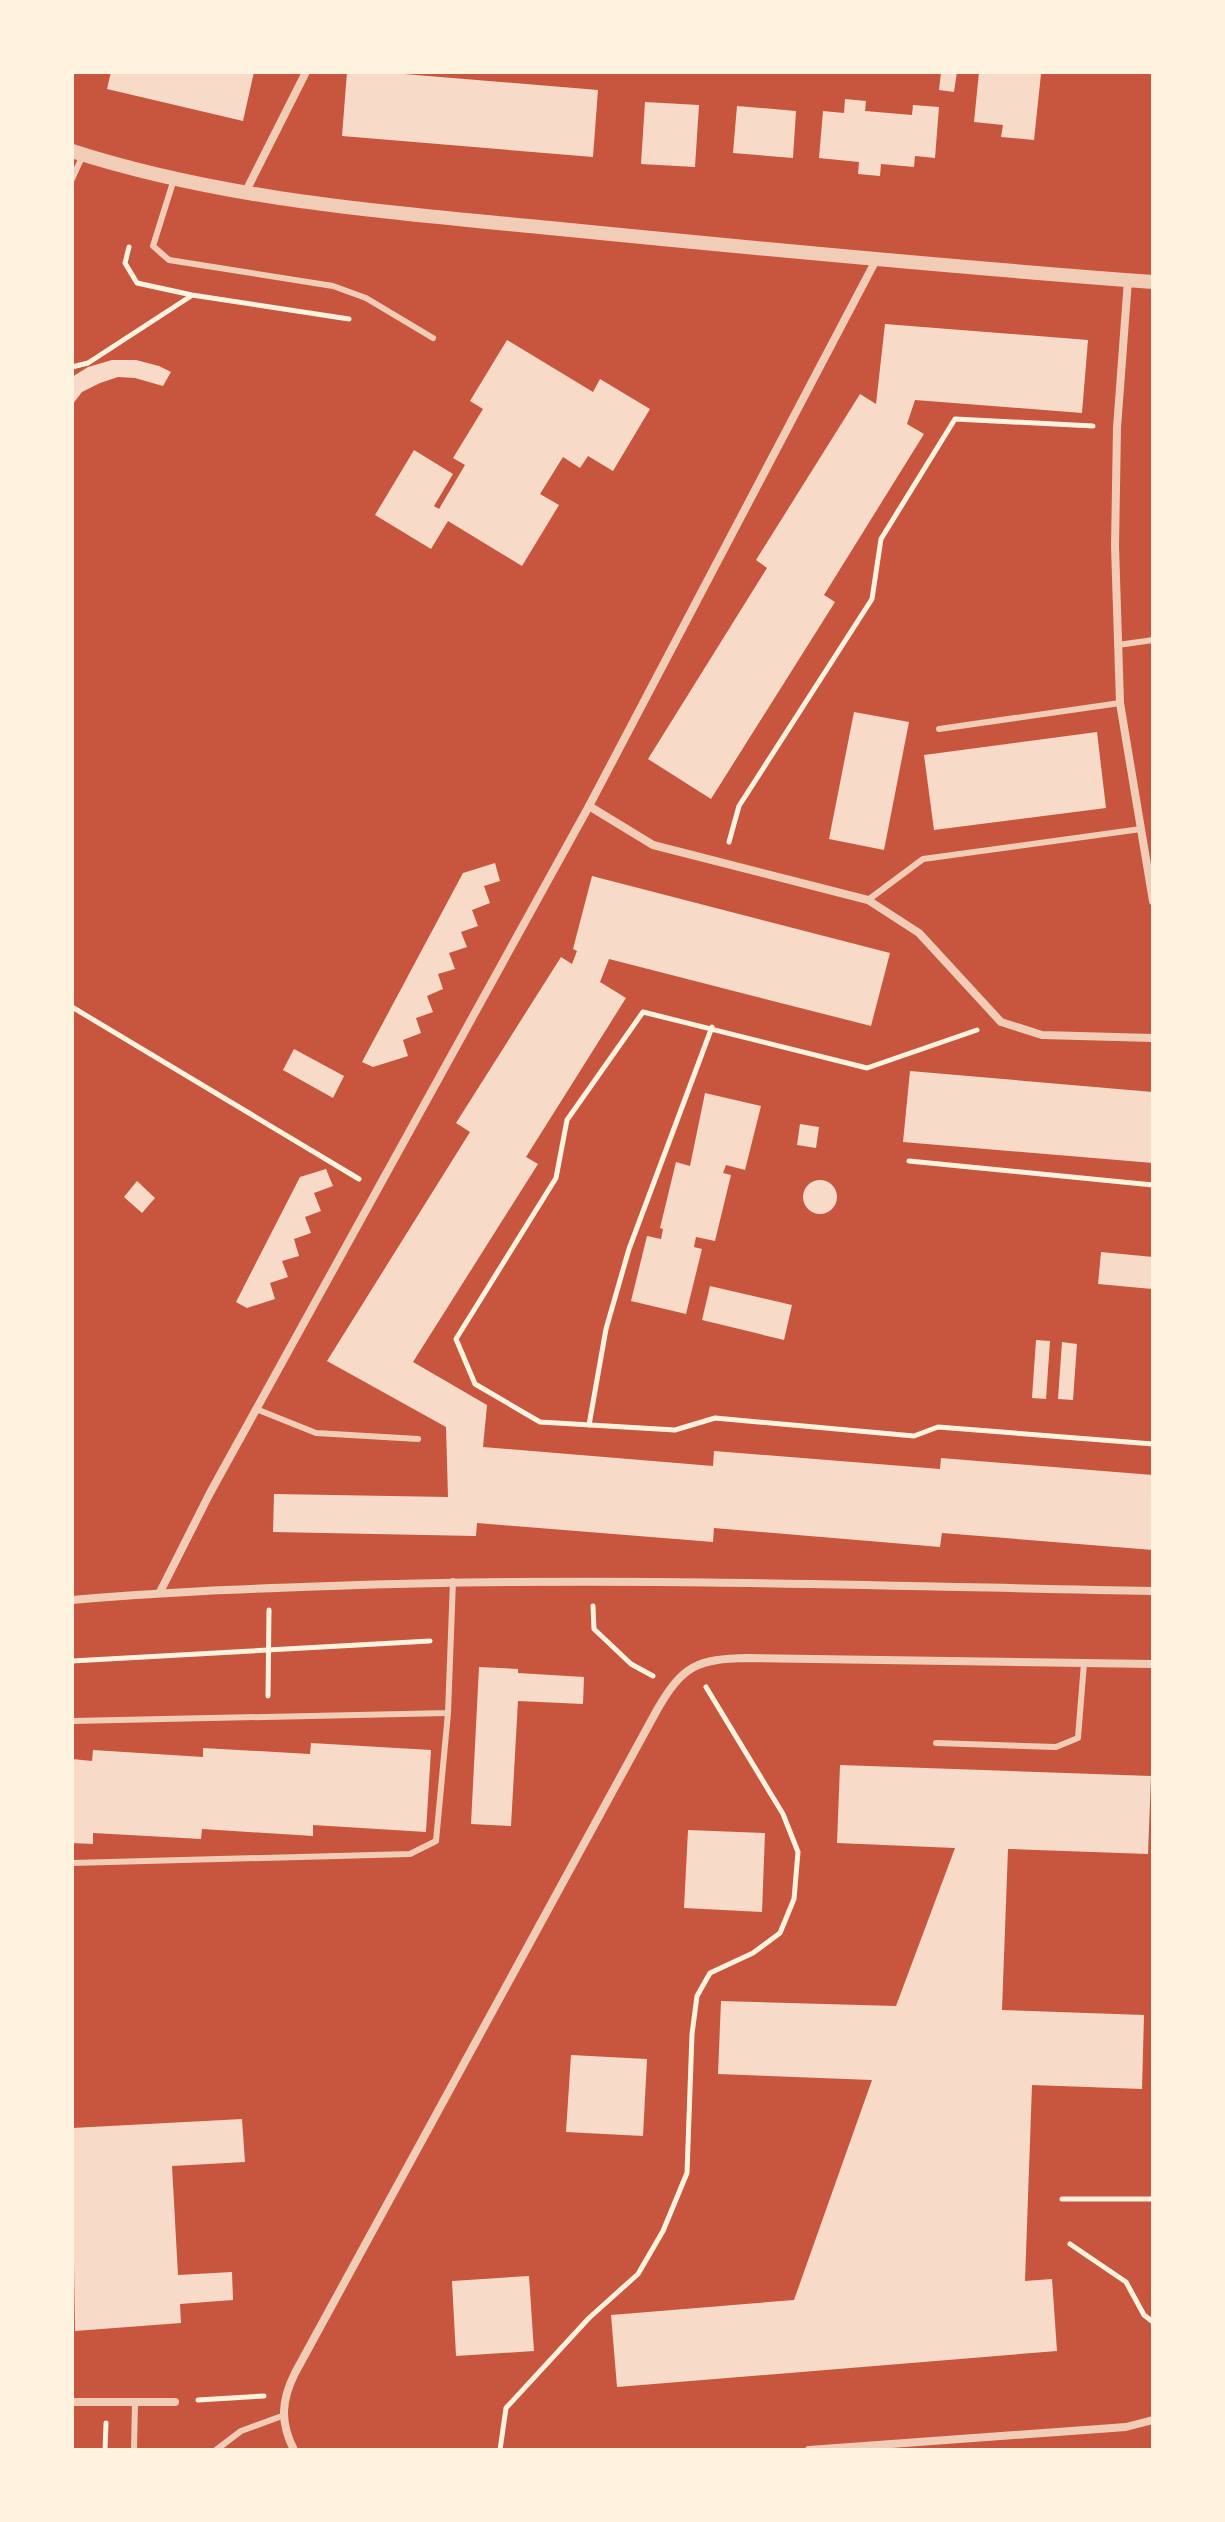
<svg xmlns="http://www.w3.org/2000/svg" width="1225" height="2522" viewBox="0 0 1225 2522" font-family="Lato,sans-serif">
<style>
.building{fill:#f7dbc8}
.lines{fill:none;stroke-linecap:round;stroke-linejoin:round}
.path{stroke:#fff3e0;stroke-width:5}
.service{stroke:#f1ccb7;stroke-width:6}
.minor{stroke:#f1ccb7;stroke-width:8}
.tertiary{stroke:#f1ccb7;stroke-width:14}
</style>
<rect width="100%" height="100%" fill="#c8553d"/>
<g class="building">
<path d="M 111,72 L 254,72 L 243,121 L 107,89 Z"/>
<path d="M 347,72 L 380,72 L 598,90 L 593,157 L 342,136 Z"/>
<path d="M 941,72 L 957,72 L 954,92 L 939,90 Z"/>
<path d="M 979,72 L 1041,74 L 1034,140 L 1001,137 L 1003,125 L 974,122 Z"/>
<path d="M 845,99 L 866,101 L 865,111 L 912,115 L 913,105 L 939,107 L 935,158 L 915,156 L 914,167 L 881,164 L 880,176 L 858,174 L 859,162 L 819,158 L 823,111 L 844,113 Z"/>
<path d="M 645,102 L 699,105 L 695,167 L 641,164 Z"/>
<path d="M 737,106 L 796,111 L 793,158 L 733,153 Z"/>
<path d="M 885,324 L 1088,340 L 1082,413 L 915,400 L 907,424 L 924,434 L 824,595 L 835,602 L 711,799 L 648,759 L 767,568 L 756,560 L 860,394 L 876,404 Z"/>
<path d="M 507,340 L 593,392 L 600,379 L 650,409 L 613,471 L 588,456 L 580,468 L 563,457 L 540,494 L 559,505 L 522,566 L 448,521 L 431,549 L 375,515 L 414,450 L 453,474 L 434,506 L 439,509 L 465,465 L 453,458 L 483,409 L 470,401 Z"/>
<path d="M 112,360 L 136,360 L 159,366 L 171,372 L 163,386 L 135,378 L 118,377 L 100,383 L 82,392 L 72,405 L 72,377 L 88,367 Z"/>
<path d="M 854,712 L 909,722 L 884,850 L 829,839 Z"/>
<path d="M 1097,732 L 1106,808 L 934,830 L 924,755 Z"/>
<path d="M 495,863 L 500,881 L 484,886 L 490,903 L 472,910 L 478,926 L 461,932 L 467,947 L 449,953 L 455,969 L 438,974 L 443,989 L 427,996 L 433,1012 L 416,1018 L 421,1033 L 403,1040 L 408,1056 L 373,1067 L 362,1062 L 463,873 Z"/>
<path d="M 592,876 L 890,953 L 871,1026 L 609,959 L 600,982 L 626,998 L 526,1157 L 538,1164 L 413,1362 L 487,1405 L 483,1447 L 713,1466 L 714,1451 L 940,1469 L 941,1458 L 1153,1475 L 1153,1550 L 942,1533 L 940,1547 L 714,1528 L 713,1542 L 477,1523 L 476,1536 L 273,1532 L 274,1494 L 448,1497 L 446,1427 L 327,1361 L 470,1132 L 456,1123 L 561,957 L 572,964 L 577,951 L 573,949 Z"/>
<path d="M 294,1049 L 344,1076 L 333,1098 L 283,1070 Z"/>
<path d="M 910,1071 L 1153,1092 L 1153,1163 L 903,1142 Z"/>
<path d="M 705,1093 L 761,1106 L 745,1170 L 726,1165 L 723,1173 L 731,1175 L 715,1241 L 696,1237 L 694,1247 L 702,1249 L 686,1314 L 631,1301 L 647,1236 L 661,1239 L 663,1229 L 660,1228 L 676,1162 L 690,1166 Z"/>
<path d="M 800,1124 L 819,1127 L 816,1148 L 797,1145 Z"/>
<path d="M 326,1169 L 333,1186 L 314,1193 L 321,1211 L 305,1217 L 311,1233 L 294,1239 L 299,1256 L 282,1261 L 288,1277 L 270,1283 L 275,1299 L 247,1308 L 236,1302 L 300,1177 Z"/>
<circle cx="820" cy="1197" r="17"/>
<path d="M 137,1181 L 155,1198 L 142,1213 L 124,1197 Z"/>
<path d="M 1101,1252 L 1153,1257 L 1152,1289 L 1098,1284 Z"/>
<path d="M 710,1286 L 792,1305 L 784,1340 L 702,1320 Z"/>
<path d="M 1036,1340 L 1050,1341 L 1046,1399 L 1032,1398 Z"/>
<path d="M 1062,1342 L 1077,1344 L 1073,1400 L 1058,1399 Z"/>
<path d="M 479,1667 L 518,1669 L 518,1673 L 584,1677 L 583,1704 L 518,1701 L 511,1826 L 471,1824 Z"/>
<path d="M 311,1743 L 431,1750 L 426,1832 L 313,1825 L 313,1836 L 202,1829 L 201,1839 L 93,1833 L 93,1844 L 72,1843 L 72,1759 L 92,1761 L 93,1750 L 203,1757 L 203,1748 L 310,1754 Z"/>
<path d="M 840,1765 L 1151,1776 L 1148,1854 L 1008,1849 L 1002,2010 L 1144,2015 L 1142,2089 L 1032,2085 L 1025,2281 L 1052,2279 L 1057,2351 L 617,2387 L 611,2315 L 794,2300 L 872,2080 L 718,2074 L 721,2001 L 896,2006 L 955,1848 L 837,1843 Z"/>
<path d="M 688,1830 L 765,1833 L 762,1912 L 684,1908 Z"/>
<path d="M 571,2055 L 647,2059 L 643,2136 L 566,2132 Z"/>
<path d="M 242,2119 L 245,2162 L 172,2166 L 178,2275 L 232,2272 L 233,2300 L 180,2304 L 181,2323 L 75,2331 L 72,2128 Z"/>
<path d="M 529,2276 L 534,2351 L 456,2356 L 452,2281 Z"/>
</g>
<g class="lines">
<g class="path">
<path d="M 129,247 L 125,263 L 137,283 L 192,295 L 349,319"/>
<path d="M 72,367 L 88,363 L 191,296"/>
<path d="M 729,842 L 739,806 L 872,599 L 881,539 L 955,419 L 1093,426"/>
<path d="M 72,1007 L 359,1179"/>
<path d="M 977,1030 L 867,1068 L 643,1012 L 567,1120 L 556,1178 L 456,1339 L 475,1384 L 540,1422 L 675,1430 L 715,1418 L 914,1436 L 938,1427 L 1153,1444"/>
<path d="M 909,1161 L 1153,1185"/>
<path d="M 589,1425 L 606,1329 L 629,1249 L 712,1027"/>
<path d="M 593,1606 L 594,1629 L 631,1664 L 653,1676"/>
<path d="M 72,1661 L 430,1641"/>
<path d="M 268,1696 L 269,1610"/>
<path d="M 1062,2199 L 1153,2199"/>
<path d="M 1070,2244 L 1126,2282 L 1144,2315 L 1153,2322"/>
<path d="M 198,2400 L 264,2396"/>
<path d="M 105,2450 L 106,2423"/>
<path d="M 500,2450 L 506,2408 L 589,2318 L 638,2274 L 663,2231 L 687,2173 L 692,2034 L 697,1996 L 710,1973 L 753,1953 L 780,1933 L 794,1899 L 798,1852 L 783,1814 L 706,1687"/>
</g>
<g class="service">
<path d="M 72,179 L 83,155"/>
<path d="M 174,179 L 153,246 L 169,260 L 333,286 L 366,298 L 433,338"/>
<path d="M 1118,645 L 1153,640"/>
<path d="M 939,729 L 1120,703"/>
<path d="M 868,900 L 923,859 L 1141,829"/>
<path d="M 256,1409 L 316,1433 L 418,1439"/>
<path d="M 72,1721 L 448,1713 L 453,1581"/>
<path d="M 936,1743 L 1056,1747 L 1078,1738 L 1084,1663"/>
<path d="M 72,1863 L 410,1854 L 436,1841 L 448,1713"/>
<path d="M 134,2450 L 135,2402"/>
<path d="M 216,2450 L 241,2431 L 282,2416"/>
</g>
<g class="minor">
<path d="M 245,193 L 306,72"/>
<path d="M 1128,280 L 1117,428 L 1115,546 L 1120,703 L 1153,901"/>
<path d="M 589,806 L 653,845 L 868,900 L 919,933 L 1001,1022 L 1042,1035 L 1153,1038"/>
<path d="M 160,1592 L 210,1493 L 589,806 L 876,260"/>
<path d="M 72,1600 C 158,1592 245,1589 331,1586 C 605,1576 879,1586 1153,1591"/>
<path d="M 72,2402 L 175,2402"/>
<path d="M 294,2450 C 280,2422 281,2401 295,2373 L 657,1710 C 683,1665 697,1659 748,1658 L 1153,1664"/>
<path d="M 809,2450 L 1126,2427 L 1153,2420"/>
</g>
<path class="tertiary" d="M 72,151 C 227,201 389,212 550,228 C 751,248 951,267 1153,282"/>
</g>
<rect width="1225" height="2522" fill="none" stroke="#fff3e0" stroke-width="148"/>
</svg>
